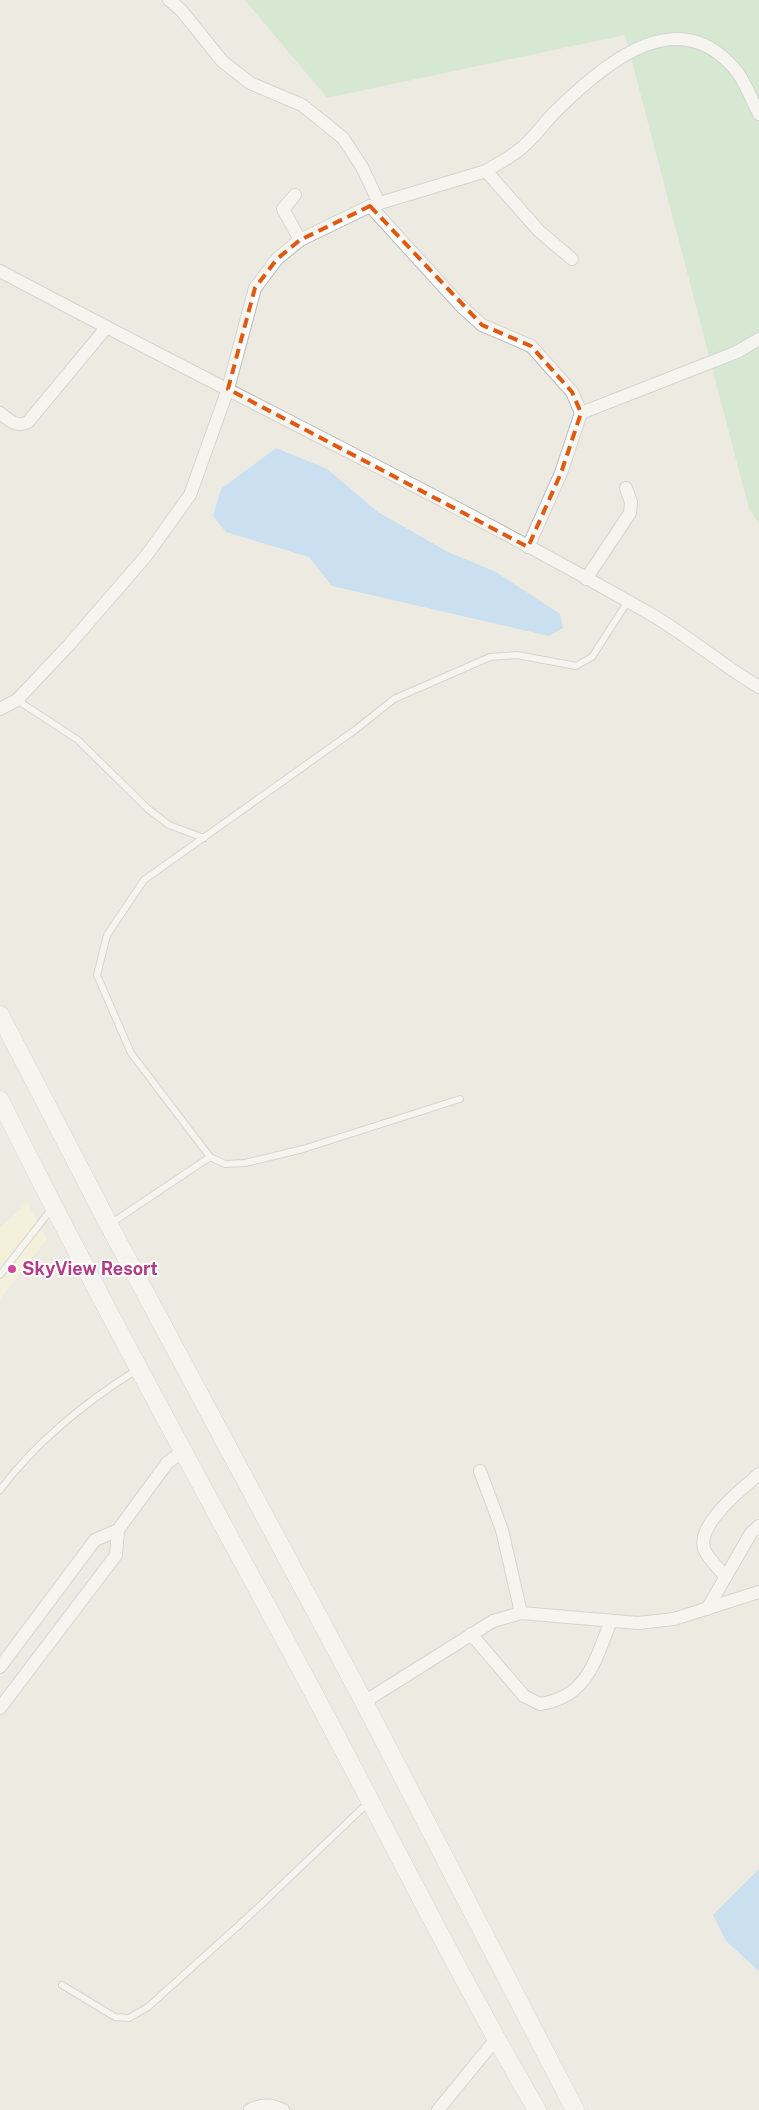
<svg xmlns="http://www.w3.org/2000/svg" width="759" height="2110" viewBox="0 0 759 2110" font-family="'Public Sans',sans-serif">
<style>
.commercial{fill:#fef7d4}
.green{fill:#bce5bf}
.water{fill:#9fd0ff}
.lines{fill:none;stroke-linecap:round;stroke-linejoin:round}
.lane-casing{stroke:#b6b9be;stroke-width:8}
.street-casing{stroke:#b6b9be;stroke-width:14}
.secondary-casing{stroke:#b7bac0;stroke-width:19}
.lane{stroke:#fff;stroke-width:6}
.street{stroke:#fff;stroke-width:12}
.secondary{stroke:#fff;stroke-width:18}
.marked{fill:none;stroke:#e15910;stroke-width:4;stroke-dasharray:10 6;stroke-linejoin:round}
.hotel-dot{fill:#d1479c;stroke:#fff;stroke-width:2}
.labels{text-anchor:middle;stroke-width:4;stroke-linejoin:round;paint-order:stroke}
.hotel-label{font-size:18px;font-weight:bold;fill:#b23c85;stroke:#fff;text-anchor:start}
</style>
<rect width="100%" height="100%" fill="#edebe1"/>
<path class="commercial" d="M 27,1203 L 47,1239 L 0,1299 L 0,1228 Z"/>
<path class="green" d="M 245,0 L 759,0 L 759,524 L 749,509 L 625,35 L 327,98 Z"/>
<g class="water">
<path d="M 276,448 L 327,469 L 378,512 L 448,552 L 496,572 L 560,614 L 563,628 L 549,636 L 332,586 L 309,557 L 226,532 L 213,516 L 221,489 Z"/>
<path d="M 759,1869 L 759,1971 L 726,1941 L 713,1915 Z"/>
</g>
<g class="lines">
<g class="lane-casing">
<g id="lane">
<path d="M 17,700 L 78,740 L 148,809 L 169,825 L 204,838"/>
<path d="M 460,1099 L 303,1149 L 245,1163 L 225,1164 L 210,1157 L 131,1053 L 97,975 L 107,935 L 144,880 L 355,730 L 394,699 L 490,657 L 517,655 L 576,666 L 592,657 L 628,601"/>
<path d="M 110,1224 L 210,1157"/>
<path d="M 0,1275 L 53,1207"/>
<path d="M 0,1490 C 36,1442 87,1401 138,1369"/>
<path d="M 62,1985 L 115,2017 L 129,2018 L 148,2007 L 248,1917 L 370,1801"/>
</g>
</g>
<g class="street-casing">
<g id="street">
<path d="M 169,0 L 181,10 L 222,61 L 250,83 L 302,105 L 343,138 L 362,167 L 379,203"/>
<path d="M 486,171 C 497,164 509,158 519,150 C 534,139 544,122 558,109 C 608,60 681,0 738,73 C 747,86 752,101 759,114"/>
<path d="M 295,195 L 283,209 L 300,240"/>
<path d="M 370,206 L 462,307 L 482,325 L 531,346 L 572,392 L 581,413 L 561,473 L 528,547"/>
<path d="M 0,271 C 215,386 435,491 647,612 C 686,634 720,664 759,687"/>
<path d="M 0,413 C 9,420 17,428 28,422 L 106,328"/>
<path d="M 581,413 L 737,352 L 759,339"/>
<path d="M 586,579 L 630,513 L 631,502 L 626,488"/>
<path d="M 0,709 L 17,700 L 68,646 L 146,556 L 190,495 L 228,389 L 255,288 L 277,259 L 300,240 L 370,206 L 486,171 L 539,231 L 572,259"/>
<path d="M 480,1471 L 502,1530 L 521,1613"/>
<path d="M 726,1577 C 719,1569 711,1561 706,1553 C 691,1528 742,1489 759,1474"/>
<path d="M 707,1609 L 751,1533 L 759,1526"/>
<path d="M 471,1634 L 524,1696 L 540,1704 C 588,1697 595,1660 611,1621"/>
<path d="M 0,1667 L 95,1540 L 118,1530 L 167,1463 L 184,1450"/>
<path d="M 364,1702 L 493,1621 L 521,1613 L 638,1623 L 674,1619 L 759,1592"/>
<path d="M 0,1708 L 116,1555 L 118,1530"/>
<path d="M 250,2110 C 261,2104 272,2104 283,2110"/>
<path d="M 438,2110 L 496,2039"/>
</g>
</g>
<g class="secondary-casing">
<g id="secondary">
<path d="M 0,1015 L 109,1225 L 364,1702 L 575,2110"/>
<path d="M 0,1100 C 97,1296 203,1487 306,1679 C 383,1823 455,1969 537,2110"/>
</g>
</g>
<use href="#lane" class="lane"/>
<use href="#street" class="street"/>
<use href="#secondary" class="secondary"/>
</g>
<path d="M0 0H759V2110H0ZM 370,206 L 482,325 L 531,346 L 572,392 L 581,413 L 561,473 L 528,547 L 228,389 L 255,288 L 277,259 L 300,240 Z" fill="#edebe1" fill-opacity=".55" fill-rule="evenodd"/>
<path class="marked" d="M 370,206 L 482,325 L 531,346 L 572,392 L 581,413 L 561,473 L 528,547 L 228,389 L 255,288 L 277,259 L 300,240 Z"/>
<circle class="hotel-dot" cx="12" cy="1269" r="5"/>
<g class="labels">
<g class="hotel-label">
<text x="22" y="1275">SkyView Resort</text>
</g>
</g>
</svg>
